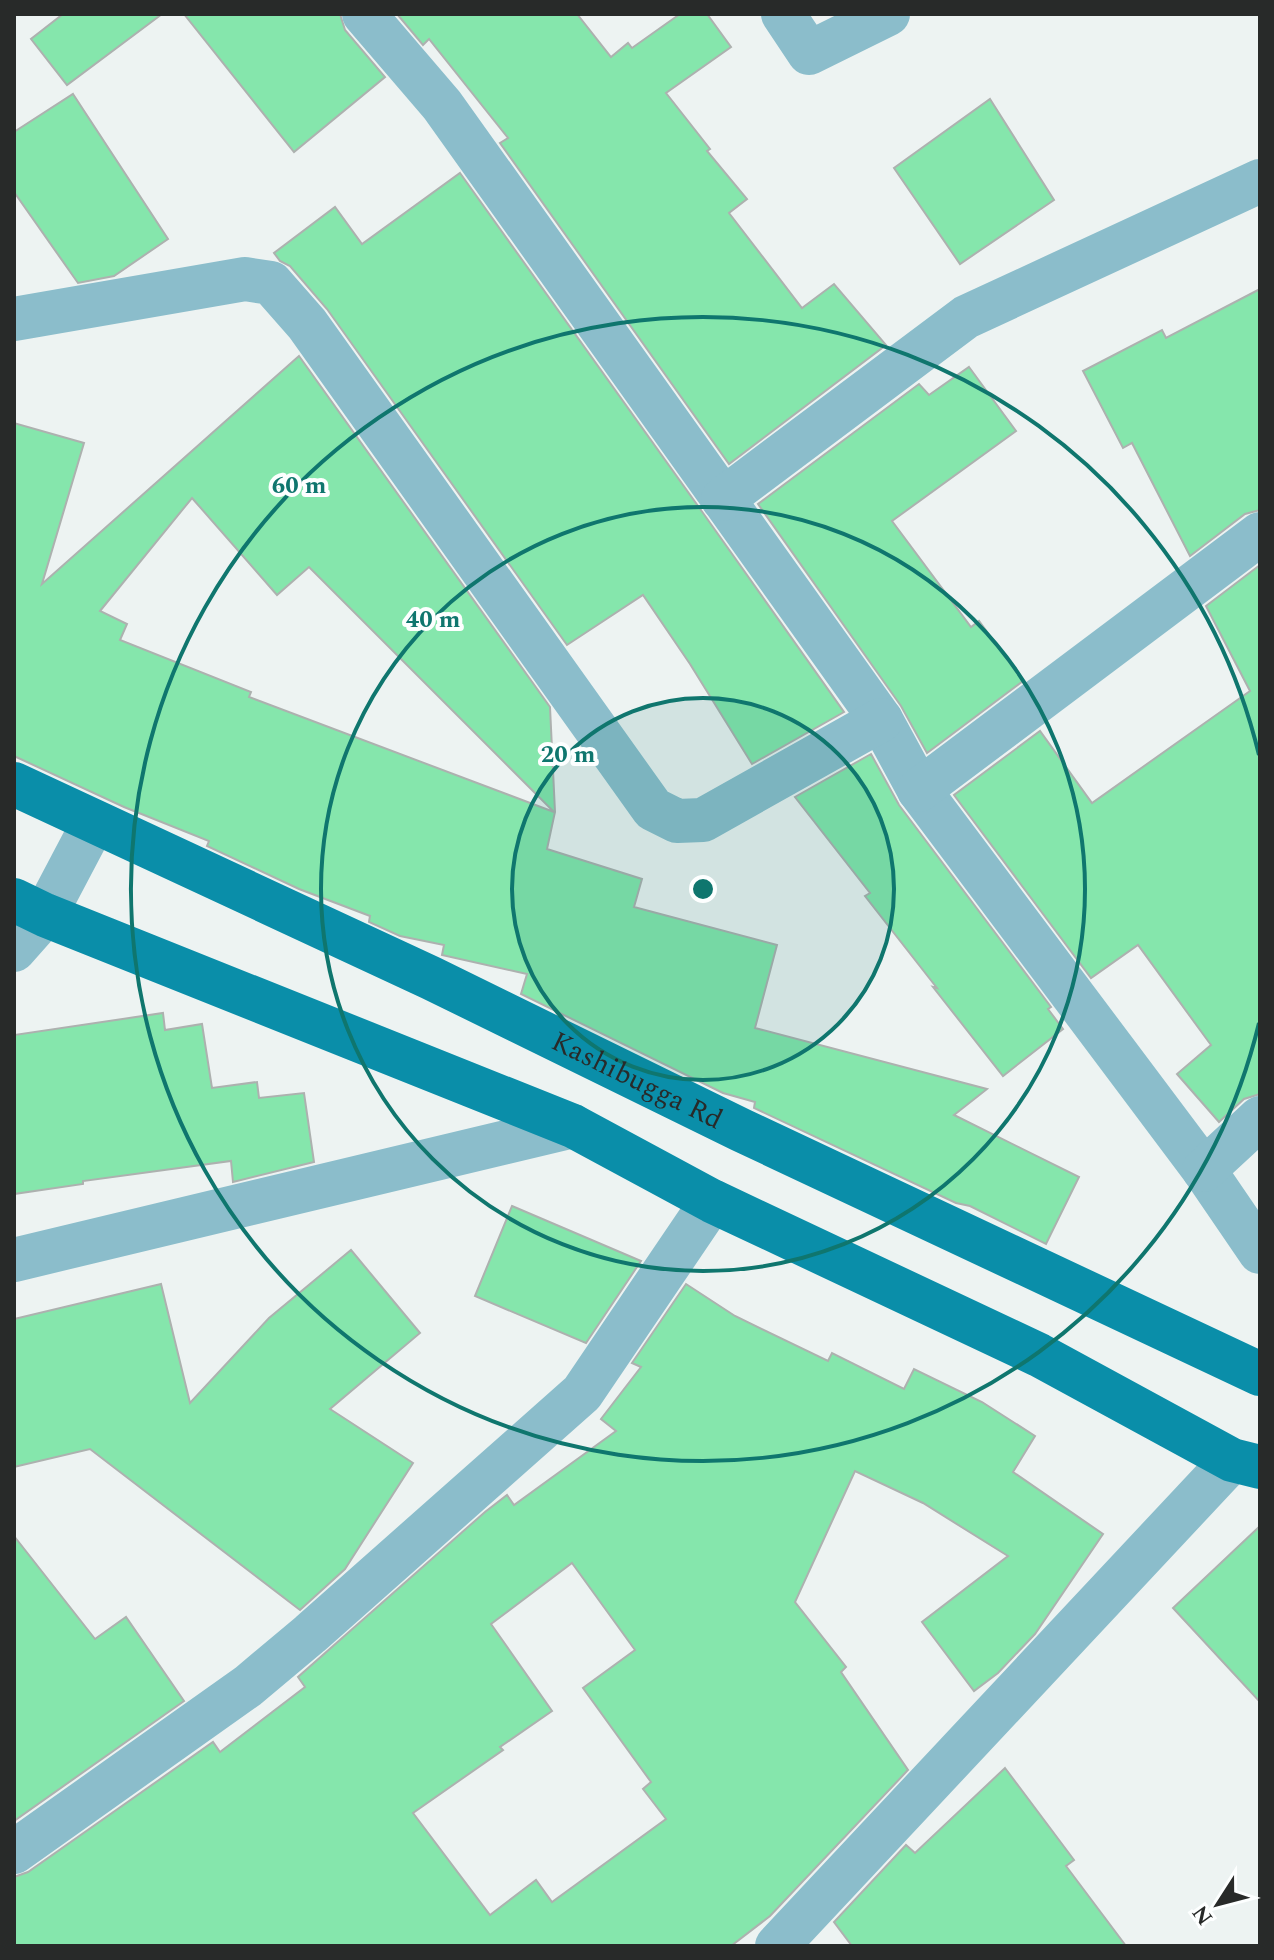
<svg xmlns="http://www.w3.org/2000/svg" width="1274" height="1960" viewBox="0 0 1274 1960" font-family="Spectral,serif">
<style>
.building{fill:#85e6ac;stroke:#adb1af;stroke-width:2;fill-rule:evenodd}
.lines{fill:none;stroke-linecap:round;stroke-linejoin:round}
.minor{stroke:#8bbdcb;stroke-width:44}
.major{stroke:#0a8ea9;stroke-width:44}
.ring{fill:none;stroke:#0f766e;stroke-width:4}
.labels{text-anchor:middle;stroke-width:8;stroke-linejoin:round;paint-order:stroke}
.street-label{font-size:28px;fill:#282a29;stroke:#fdffff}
.centre{fill:#0f766e;stroke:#fdffff;stroke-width:4}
.ring-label{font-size:24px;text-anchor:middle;font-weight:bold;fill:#0f766e;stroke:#fdffff;stroke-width:8;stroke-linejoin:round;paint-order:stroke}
</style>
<rect width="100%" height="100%" fill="#edf3f2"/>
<g class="building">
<path d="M 63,14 L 162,14 L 67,85 L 31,39 Z"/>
<path d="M 184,14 L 340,14 L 345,30 L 385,77 L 294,152 Z"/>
<path d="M 397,14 L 577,14 L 611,57 L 628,43 L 632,48 L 680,14 L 707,14 L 731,47 L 666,93 L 710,149 L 707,151 L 747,199 L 729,213 L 802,308 L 834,284 L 886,345 L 729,464 L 500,143 L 508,138 L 429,39 L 423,45 Z"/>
<path d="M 73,94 L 168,239 L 114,276 L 78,283 L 14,192 L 14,132 Z"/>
<path d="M 990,99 L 1054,200 L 960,264 L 894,168 Z"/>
<path d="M 460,173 L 703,513 L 844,712 L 752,764 L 690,664 L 643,595 L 567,645 L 327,309 L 290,266 L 280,261 L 274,253 L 335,207 L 362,244 Z"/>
<path d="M 1260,289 L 1260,510 L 1245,514 L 1190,556 L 1132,443 L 1123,448 L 1083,371 L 1162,330 L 1166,338 Z"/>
<path d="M 299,356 L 550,707 L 555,812 L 547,849 L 642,879 L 634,907 L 777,945 L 755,1028 L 987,1089 L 954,1115 L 1079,1177 L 1046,1244 L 970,1206 L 956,1203 L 754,1108 L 755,1102 L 723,1093 L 521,994 L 527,974 L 442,955 L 444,945 L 400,936 L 369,922 L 370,916 L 299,889 L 207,846 L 209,841 L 124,807 L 14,756 L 14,423 L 84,443 L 42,584 ZM 192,498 L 277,595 L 309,567 L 554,812 L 249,697 L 251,692 L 120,640 L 127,624 L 100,611 Z"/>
<path d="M 969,367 L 1016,431 L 892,521 L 971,627 L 979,621 L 1023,681 L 927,753 L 901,706 L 758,504 L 919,384 L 929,395 Z"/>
<path d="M 1260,565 L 1260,1094 L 1244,1099 L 1219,1122 L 1177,1074 L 1211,1045 L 1138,945 L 1091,978 L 954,795 L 1040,731 L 1092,803 L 1250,691 L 1206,606 Z"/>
<path d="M 871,754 L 899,805 L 1051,1007 L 1048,1009 L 1063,1029 L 1003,1076 L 933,987 L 937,988 L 865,896 L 870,893 L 795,797 Z"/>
<path d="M 163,1013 L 165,1030 L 202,1024 L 212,1088 L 257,1082 L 259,1098 L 304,1093 L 314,1162 L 233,1182 L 231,1161 L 83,1181 L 83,1184 L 14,1194 L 14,1035 Z"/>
<path d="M 512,1206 L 641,1261 L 586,1343 L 475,1296 Z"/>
<path d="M 351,1250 L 420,1333 L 330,1409 L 413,1463 L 345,1569 L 300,1610 L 90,1449 L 14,1467 L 14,1319 L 161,1284 L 190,1403 L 269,1318 Z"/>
<path d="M 686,1284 L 735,1316 L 828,1361 L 832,1353 L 904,1389 L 914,1369 L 982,1402 L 1035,1436 L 1013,1472 L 1103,1534 L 1035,1634 L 998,1673 L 974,1691 L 922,1622 L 1008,1556 L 923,1503 L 855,1471 L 795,1602 L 846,1667 L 841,1672 L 908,1770 L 770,1916 L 731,1946 L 14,1946 L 14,1877 L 28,1872 L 213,1742 L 220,1752 L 305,1687 L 298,1677 L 485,1512 L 507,1495 L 514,1505 L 616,1431 L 601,1419 L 641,1367 L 632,1363 ZM 572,1563 L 635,1650 L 583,1688 L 651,1782 L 643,1789 L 666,1819 L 552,1902 L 536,1880 L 490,1915 L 413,1813 L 503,1750 L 500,1747 L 552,1711 L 491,1624 Z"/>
<path d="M 1260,1526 L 1260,1702 L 1173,1608 Z"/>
<path d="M 14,1536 L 95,1639 L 126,1617 L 184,1701 L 14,1821 Z"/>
<path d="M 1005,1768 L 1074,1860 L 1066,1866 L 1126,1946 L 852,1946 L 834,1922 L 906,1845 L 915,1853 Z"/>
</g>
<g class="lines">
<g class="minor">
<path d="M 364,14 L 442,105 L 881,720 L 919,790 L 1204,1170 L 1260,1252"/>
<path d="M 783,14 L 809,53 L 888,14"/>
<path d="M 14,319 L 245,279 L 271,283 L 307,324 L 653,809 L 677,821 L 703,820 L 881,720"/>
<path d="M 723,499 L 966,317 L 1260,181"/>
<path d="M 919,790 L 1260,534"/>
<path d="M 14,950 L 45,915 L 94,822"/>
<path d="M 1204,1170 L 1260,1118"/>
<path d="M 14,1260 L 573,1126"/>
<path d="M 14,1852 L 248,1686 L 310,1634 L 582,1393 L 712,1201"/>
<path d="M 777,1946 L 1232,1460"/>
</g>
<g class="major">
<path id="s1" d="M 14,784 L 431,978 L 741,1130 L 1260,1374"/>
<path d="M 14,900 L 45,915 L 573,1126 L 712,1201 L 1039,1355 L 1232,1460 L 1260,1467"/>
</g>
</g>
<circle cx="703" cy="889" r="191" fill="#0f766e" fill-opacity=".12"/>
<g class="ring">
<circle cx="703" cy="889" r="191"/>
<circle cx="703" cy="889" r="382"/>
<path d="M1259 1023A572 572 0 1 1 1259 755"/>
</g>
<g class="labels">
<g class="street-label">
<text dy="10" stroke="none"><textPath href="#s1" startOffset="690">Kashibugga Rd</textPath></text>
</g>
</g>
<circle cx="703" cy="889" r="12" class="centre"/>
<g class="ring-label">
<text x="299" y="493">60 m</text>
<text x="433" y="627">40 m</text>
<text x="568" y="762">20 m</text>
</g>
<rect width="1274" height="1960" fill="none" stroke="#282a29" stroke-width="32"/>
<g transform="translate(1218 1904) rotate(234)" stroke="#fdffff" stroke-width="6" paint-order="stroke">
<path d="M0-6L14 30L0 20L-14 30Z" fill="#282a29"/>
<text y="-12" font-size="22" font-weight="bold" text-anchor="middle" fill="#282a29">N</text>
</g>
</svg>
